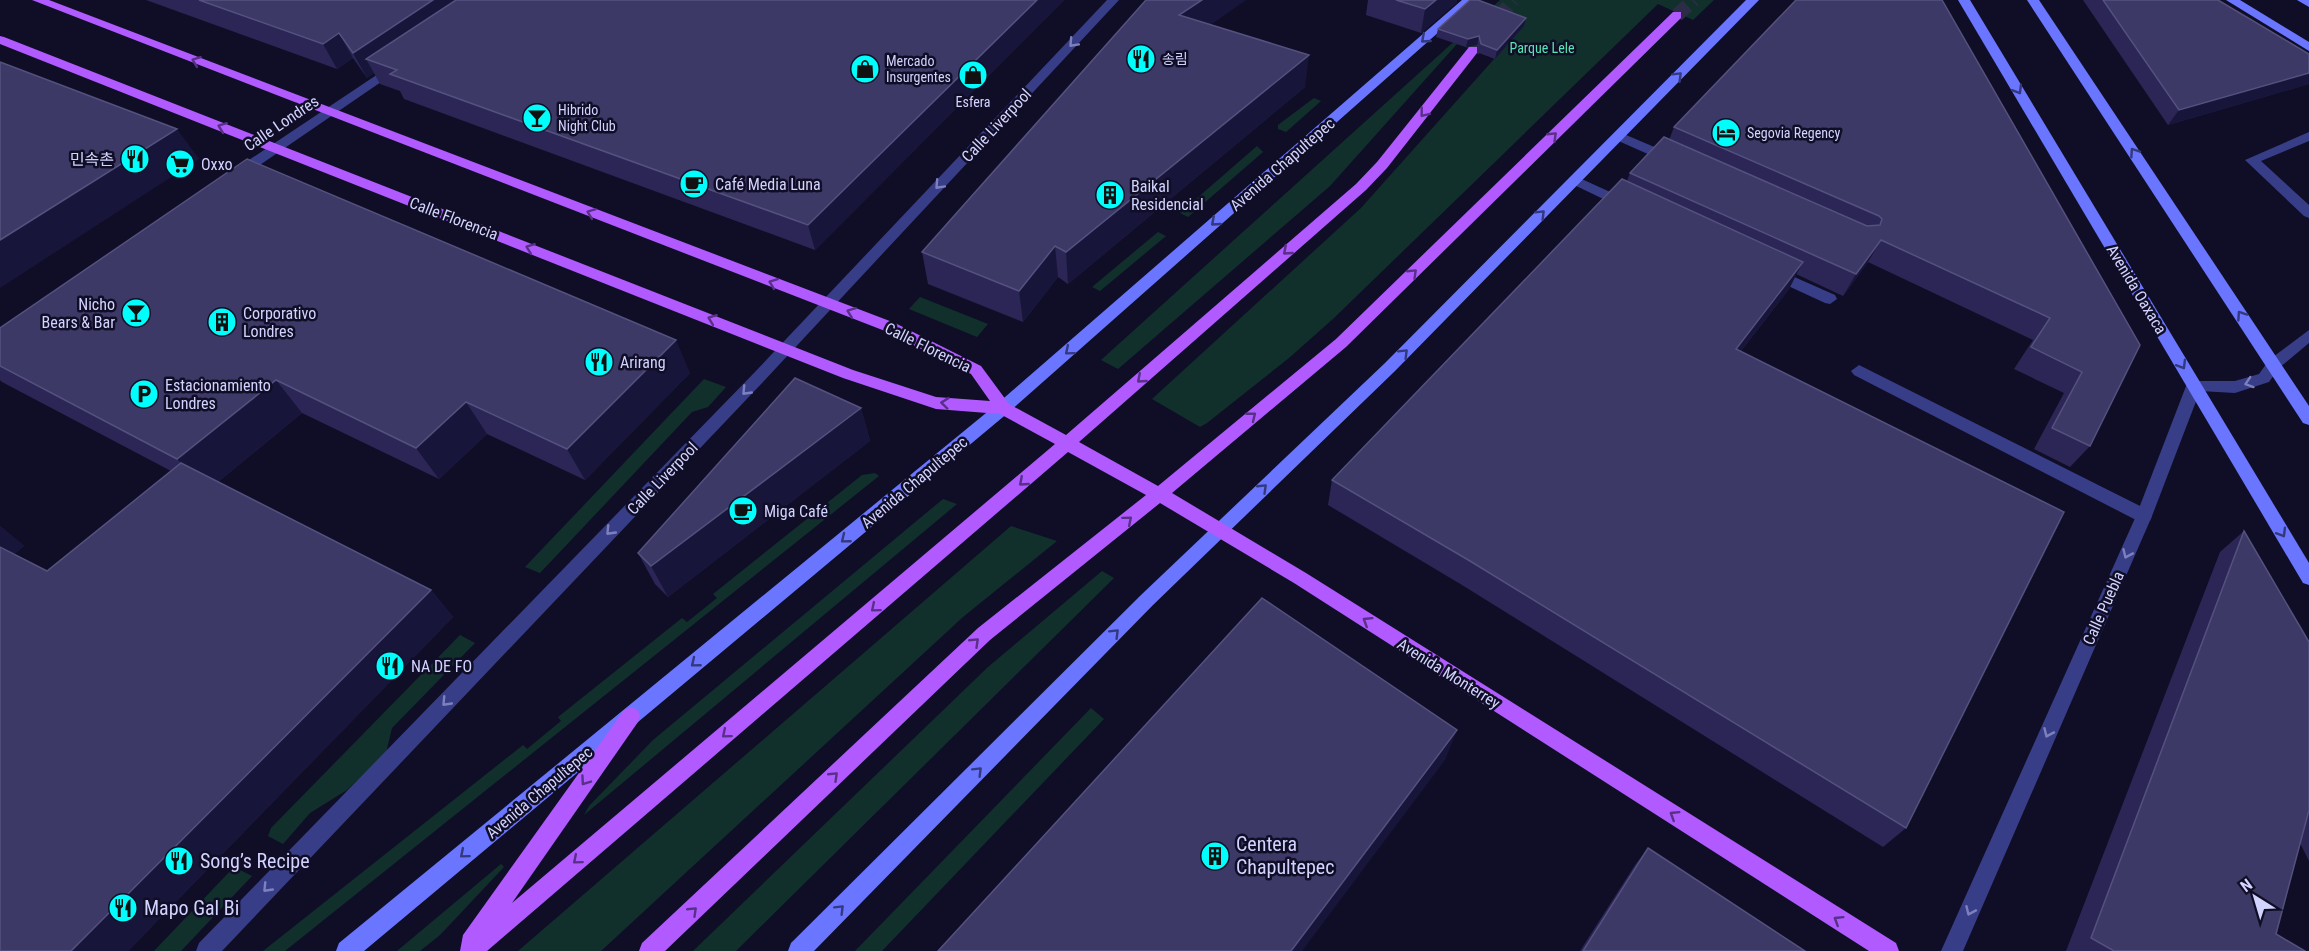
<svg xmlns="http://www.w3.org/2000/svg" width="2309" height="951" viewBox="0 0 2309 951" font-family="'Roboto Condensed','Noto Sans KR',sans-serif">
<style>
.green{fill:#11302c}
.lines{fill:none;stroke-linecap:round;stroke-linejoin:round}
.primary-tunnel{stroke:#2d2c47;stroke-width:14;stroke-dasharray:14 7;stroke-linecap:butt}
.service{fill:#373d87;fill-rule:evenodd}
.minor{fill:#373d87;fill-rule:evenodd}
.secondary{fill:#6a76ff;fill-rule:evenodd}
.primary{fill:#b05aff;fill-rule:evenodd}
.wall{fill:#2b2655}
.shaded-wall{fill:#18153a}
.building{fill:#3d3967;stroke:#54517f;stroke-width:1.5}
.oneway{stroke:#34387d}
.oneway2{stroke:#7d80bd}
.oneway3{stroke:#583088}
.labels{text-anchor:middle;stroke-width:5;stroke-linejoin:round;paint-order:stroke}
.far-park-label{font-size:14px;fill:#5ae4b3;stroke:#100e26}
.far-poi-label{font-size:14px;fill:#d3d3ff;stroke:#100e26;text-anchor:start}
.street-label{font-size:16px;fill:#d3d3ff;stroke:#100e26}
.poi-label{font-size:16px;fill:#d3d3ff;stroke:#100e26;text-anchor:start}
.near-poi-label{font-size:20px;fill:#d3d3ff;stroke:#100e26;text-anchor:start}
</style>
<rect width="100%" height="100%" fill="#100e26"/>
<g class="green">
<path d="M 1500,0 L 1714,0 L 1693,20 L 1658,4 L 1334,318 L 1289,358 L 1207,423 L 1200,427 L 1152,399 L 1361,208 L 1495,58 L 1457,44 L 1330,186 L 1118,369 L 1101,360 Z"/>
<path d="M 1314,98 L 1321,101 L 1286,132 L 1278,129 L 1278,125 Z"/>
<path d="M 1257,146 L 1263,152 L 1188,217 L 1180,213 Z"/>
<path d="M 1158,232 L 1166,236 L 1100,291 L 1092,287 Z"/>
<path d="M 920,297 L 988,324 L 977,337 L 909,309 Z"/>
<path d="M 704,379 L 726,387 L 708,407 L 692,412 L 540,573 L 525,567 Z"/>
<path d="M 875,473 L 879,476 L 285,951 L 263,951 L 523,745 L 527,749 L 561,721 L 558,717 L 682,618 L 687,622 L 717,598 L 713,594 L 862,475 Z"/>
<path d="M 943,499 L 957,504 L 584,815 L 589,806 L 653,740 Z"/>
<path d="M 1011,526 L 1057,541 L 963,617 L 601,951 L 518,951 Z"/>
<path d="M 1102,571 L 1114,578 L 736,951 L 693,951 L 988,667 Z"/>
<path d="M 460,635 L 475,643 L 392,728 L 386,753 L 347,790 L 310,813 L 283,844 L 268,836 L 271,828 Z"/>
<path d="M 1091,708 L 1104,719 L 882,951 L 855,951 Z"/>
<path d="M 501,864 L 504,867 L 440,935 L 420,951 L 397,951 Z"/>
<path d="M 234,867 L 252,876 L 181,951 L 154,951 Z"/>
</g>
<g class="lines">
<g class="primary-tunnel">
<path d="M 1677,15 L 1694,0"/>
<path d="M 1473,50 L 1513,0"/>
</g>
<g class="service">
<path d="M 1619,132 L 1678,157 L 1680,160 L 1678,163 L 1668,163 L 1614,139 L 1612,136 Z"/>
<path d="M 2309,132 L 2309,141 L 2261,161 L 2309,205 L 2309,218 L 2304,216 L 2245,160 Z"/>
<path d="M 1575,176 L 1630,201 L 1632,204 L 1625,209 L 1620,207 L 1570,183 L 1568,180 Z"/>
<path d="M 1774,268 L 1835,295 L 1837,299 L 1830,304 L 1825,303 L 1769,277 L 1767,273 Z"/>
<path d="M 1859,365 L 2150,511 L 2152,516 L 2150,521 L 2138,521 L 1854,375 L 1851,371 Z"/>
</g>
<g class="minor">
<path d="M 1107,0 L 1119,0 L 763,382 L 222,951 L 196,951 L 199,943 L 753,374 Z"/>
<path d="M 396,62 L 402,66 L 400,69 L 241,178 L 231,178 L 231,172 Z"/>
<path d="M 2309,330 L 2309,343 L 2279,368 L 2269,382 L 2235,393 L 2200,391 L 2152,516 L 1963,951 L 1941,951 L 2136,516 L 2188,381 L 2235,381 L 2259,374 L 2269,360 Z"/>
</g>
<g class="secondary">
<path d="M 1462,0 L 1475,0 L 1009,412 L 364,951 L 336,951 L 339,943 L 997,404 Z"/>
<path d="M 1746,0 L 1759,0 L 1395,371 L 1153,605 L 814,951 L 788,951 L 791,943 L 1141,595 L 1385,363 Z"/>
<path d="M 1958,0 L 1970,0 L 2309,563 L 2309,585 L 2303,583 Z"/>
<path d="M 2027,0 L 2039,0 L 2309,406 L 2309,425 L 2303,423 Z"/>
<path d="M 2226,0 L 2240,0 L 2309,42 L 2309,51 Z"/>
<path d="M 2297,0 L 2309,0 L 2309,7 Z"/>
</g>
<path class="primary" d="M 32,0 L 49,0 L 895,323 L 981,366 L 1009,404 L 1066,435 L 1356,184 L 1377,162 L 1469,47 L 1477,47 L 1477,53 L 1387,168 L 1366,190 L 1079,442 L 1158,486 L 1336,339 L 1673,12 L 1681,12 L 1681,18 L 1346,347 L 1172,493 L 1306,573 L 1896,943 L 1899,951 L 1869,951 L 1294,583 L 1160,503 L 990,640 L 665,951 L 639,951 L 642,943 L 978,628 L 1146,495 L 1068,452 L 487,951 L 460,951 L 463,935 L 624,710 L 631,707 L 638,710 L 640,716 L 638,722 L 512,903 L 1055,444 L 1000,414 L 936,409 L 843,378 L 0,44 L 0,36 L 4,37 L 853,370 L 936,397 L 990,401 L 971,374 L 885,331 Z"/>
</g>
<g class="wall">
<path d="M 146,0 L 1064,0 L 815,250 L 404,99 L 400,91 L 380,84 L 374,73 L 367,78 L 353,58 L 337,69 Z"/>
<path d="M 1368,0 L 1457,0 L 1457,2 L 1421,33 L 1366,15 Z"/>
<path d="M 1796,0 L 2140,345 L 2090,446 L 2070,467 L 2034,449 L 2064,393 L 2014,369 L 2033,340 L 1868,262 L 1843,296 L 1796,274 L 1789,289 L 1741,351 L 1906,828 L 1883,847 L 1462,585 L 1328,505 L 1332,480 L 1627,181 L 1630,173 L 1669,140 L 1674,127 Z"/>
<path d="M 2083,0 L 2218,0 L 2309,54 L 2309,84 L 2168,125 Z"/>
<path d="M 1210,25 L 1305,87 L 1068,284 L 1058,277 L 1023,322 L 928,284 L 922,252 Z"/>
<path d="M 1524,26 L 1495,59 L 1479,53 L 1477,45 L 1466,47 L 1436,37 L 1438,29 Z"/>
<path d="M 0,328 L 690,373 L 585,480 L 487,434 L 439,479 L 302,413 L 218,482 L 431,590 L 453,617 L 128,951 L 0,526 L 24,546 L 14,554 L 47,571 L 171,471 L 2,382 L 0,380 Z"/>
<path d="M 861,408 L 870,441 L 668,597 L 655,584 L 638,553 Z"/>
<path d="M 2244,531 L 2309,642 L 2309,861 L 2300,843 L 2276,934 L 2305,951 L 2066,951 L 2220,552 Z"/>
<path d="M 1648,848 L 1805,951 L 1580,951 L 1635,865 Z"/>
</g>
<g class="shaded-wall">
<path d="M 433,0 L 482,0 L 366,59 L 374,73 L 367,78 L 353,53 Z"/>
<path d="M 1037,0 L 1064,0 L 815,250 L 808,225 Z"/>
<path d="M 1202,0 L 1246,0 L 1179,47 L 1179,15 Z"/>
<path d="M 1436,0 L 1457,0 L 1457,2 L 1421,33 L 1425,9 Z"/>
<path d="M 1526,18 L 1524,26 L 1495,59 L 1497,50 Z"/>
<path d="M 339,33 L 353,58 L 337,69 L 323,44 Z"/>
<path d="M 1479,36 L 1477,45 L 1466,47 L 1468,39 Z"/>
<path d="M 1309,55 L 1305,87 L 1068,284 L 1066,252 Z"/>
<path d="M 2309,73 L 2309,84 L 2168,125 L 2179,110 Z"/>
<path d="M 177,129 L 199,159 L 0,288 L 0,240 Z"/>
<path d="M 1881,240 L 1868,262 L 1843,296 L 1856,274 Z"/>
<path d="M 1055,246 L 1058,277 L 1023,322 L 1019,291 Z"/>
<path d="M 1803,262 L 1789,289 L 1723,374 L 1736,349 Z"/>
<path d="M 676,340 L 690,373 L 585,480 L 567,449 Z"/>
<path d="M 276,380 L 302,413 L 208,490 L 177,459 Z"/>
<path d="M 466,402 L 487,434 L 439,479 L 416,448 Z"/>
<path d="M 861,408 L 870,441 L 668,597 L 651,566 Z"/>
<path d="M 0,526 L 24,546 L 7,560 L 0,554 Z"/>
<path d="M 431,590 L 453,617 L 128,951 L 71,951 Z"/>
<path d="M 1457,730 L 1445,760 L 1302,951 L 1291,951 Z"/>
</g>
<g class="building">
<path d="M 199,0 L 433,0 L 353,53 L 339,33 L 323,44 Z"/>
<path d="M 456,0 L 1037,0 L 808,225 L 390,74 L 397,70 L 366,59 Z"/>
<path d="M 1146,0 L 1202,0 L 1179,15 L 1309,55 L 1066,252 L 1055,246 L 1019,291 L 922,252 Z"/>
<path d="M 1396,0 L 1436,0 L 1425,9 Z"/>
<path d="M 1470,0 L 1478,0 L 1526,18 L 1497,50 L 1481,44 L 1479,36 L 1468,39 L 1438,29 Z"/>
<path d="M 1796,0 L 1942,0 L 2140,345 L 2090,446 L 2052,428 L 2082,372 L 2031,347 L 2050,318 L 1881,240 L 1856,274 L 1630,173 L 1664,137 L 1867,226 L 1880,225 L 1882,219 L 1879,216 L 1674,127 Z"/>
<path d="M 2103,0 L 2218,0 L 2309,54 L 2309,73 L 2179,110 Z"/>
<path d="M 0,62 L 177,129 L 0,240 Z"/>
<path d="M 247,159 L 676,340 L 567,449 L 466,402 L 416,448 L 276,380 L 177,459 L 0,366 L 0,328 Z"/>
<path d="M 1622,179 L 1803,262 L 1736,349 L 2064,512 L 1906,828 L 1470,561 L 1332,480 Z"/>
<path d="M 795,378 L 861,408 L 651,566 L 638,553 Z"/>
<path d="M 181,463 L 431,590 L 71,951 L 0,951 L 0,547 L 47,571 Z"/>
<path d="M 2244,531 L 2309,642 L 2309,810 L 2276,934 L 2305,951 L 2114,951 L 2091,938 Z"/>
<path d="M 1262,598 L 1457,730 L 1291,951 L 938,951 Z"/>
<path d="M 1648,848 L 1805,951 L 1583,951 Z"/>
</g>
<defs><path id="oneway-chevron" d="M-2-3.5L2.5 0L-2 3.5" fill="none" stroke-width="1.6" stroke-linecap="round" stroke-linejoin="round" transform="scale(1.5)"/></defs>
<g class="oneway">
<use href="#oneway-chevron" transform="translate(1425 39) rotate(139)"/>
<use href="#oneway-chevron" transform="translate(1678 76) rotate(-45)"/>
<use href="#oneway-chevron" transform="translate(2018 90) rotate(59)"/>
<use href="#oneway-chevron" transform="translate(2134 152) rotate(-124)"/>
<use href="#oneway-chevron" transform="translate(1541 214) rotate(-45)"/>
<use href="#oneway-chevron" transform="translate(1215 222) rotate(139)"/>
<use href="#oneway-chevron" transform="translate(2241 315) rotate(-124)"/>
<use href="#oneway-chevron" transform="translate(1069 351) rotate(140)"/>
<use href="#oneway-chevron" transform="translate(1404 353) rotate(-45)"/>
<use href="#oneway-chevron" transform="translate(2182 365) rotate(59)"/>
<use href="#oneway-chevron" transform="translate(1263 488) rotate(-44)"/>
<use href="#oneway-chevron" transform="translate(2282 533) rotate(59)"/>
<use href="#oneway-chevron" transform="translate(845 539) rotate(141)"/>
<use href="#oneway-chevron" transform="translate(1115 633) rotate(-45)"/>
<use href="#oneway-chevron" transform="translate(695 663) rotate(141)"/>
<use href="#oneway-chevron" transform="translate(978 771) rotate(-45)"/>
<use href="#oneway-chevron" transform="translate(464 854) rotate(140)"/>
<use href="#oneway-chevron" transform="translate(840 909) rotate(-45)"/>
</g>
<g class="oneway2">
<use href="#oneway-chevron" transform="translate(1073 43) rotate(133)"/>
<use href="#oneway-chevron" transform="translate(939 185) rotate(133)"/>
<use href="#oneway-chevron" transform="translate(2249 383) rotate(162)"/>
<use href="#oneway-chevron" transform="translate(746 391) rotate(134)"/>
<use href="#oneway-chevron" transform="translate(610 531) rotate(134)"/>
<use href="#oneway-chevron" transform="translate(2127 554) rotate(114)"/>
<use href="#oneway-chevron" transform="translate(446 702) rotate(134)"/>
<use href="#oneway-chevron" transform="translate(2048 733) rotate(114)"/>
<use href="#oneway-chevron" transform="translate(267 888) rotate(134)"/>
<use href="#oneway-chevron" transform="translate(1970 911) rotate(114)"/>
</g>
<g class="oneway3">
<use href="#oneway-chevron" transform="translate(196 61) rotate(-159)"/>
<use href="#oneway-chevron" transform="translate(1424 113) rotate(128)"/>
<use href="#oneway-chevron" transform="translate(222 127) rotate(-159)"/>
<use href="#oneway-chevron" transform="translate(1553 136) rotate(-44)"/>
<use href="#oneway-chevron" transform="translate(591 213) rotate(-159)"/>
<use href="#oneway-chevron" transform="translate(530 248) rotate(-159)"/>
<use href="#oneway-chevron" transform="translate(1287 251) rotate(139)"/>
<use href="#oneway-chevron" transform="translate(1413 273) rotate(-44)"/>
<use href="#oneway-chevron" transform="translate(773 283) rotate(-159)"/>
<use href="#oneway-chevron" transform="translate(851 312) rotate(-159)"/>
<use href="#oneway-chevron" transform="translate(712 319) rotate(-159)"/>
<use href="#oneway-chevron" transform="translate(1141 379) rotate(139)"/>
<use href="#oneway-chevron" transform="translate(945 403) rotate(-174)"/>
<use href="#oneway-chevron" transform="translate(1252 416) rotate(-39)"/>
<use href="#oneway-chevron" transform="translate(1023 482) rotate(139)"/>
<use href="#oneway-chevron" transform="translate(1128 520) rotate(-40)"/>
<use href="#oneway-chevron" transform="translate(875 608) rotate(140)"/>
<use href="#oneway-chevron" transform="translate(1367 621) rotate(-148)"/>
<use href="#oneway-chevron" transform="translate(975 642) rotate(-44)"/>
<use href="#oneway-chevron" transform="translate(726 734) rotate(140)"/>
<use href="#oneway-chevron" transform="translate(834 776) rotate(-44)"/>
<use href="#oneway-chevron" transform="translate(585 781) rotate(125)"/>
<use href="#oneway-chevron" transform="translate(1674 815) rotate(-148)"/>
<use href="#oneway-chevron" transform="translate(577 860) rotate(140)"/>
<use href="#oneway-chevron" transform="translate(693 911) rotate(-44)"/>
<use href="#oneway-chevron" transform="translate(1838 920) rotate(-148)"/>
</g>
<defs>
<g id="restaurant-disc" transform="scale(1.5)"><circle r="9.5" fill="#00fefc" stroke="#100e26"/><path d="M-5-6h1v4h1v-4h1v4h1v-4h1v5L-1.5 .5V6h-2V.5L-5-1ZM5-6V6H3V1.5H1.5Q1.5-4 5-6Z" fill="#111"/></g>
<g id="shop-disc" transform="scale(1.5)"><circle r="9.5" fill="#00fefc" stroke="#100e26"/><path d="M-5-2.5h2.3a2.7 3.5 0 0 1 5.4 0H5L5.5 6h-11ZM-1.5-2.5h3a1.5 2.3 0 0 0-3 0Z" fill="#111"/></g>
<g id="bar-disc" transform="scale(1.5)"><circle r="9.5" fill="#00fefc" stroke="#100e26"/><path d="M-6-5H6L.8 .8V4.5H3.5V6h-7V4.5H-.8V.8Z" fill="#111"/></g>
<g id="hotel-disc" transform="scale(1.5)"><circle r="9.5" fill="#00fefc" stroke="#100e26"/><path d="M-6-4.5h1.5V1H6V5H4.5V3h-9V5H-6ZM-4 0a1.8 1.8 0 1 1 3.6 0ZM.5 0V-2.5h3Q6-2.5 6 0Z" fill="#111"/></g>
<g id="supermarket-disc" transform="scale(1.5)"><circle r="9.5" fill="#00fefc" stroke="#100e26"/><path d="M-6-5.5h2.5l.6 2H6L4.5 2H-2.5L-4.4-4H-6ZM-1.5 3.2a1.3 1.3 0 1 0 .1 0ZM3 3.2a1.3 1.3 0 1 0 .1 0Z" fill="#111"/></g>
<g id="cafe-disc" transform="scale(1.5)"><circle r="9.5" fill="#00fefc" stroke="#100e26"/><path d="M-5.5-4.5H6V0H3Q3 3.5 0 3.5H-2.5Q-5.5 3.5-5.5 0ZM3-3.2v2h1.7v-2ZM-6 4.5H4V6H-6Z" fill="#111"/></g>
<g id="building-disc" transform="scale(1.5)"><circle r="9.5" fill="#00fefc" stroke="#100e26"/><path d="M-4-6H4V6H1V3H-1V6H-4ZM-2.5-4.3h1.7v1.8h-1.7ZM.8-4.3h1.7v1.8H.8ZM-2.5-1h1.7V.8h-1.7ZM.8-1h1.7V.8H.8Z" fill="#111"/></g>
<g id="parking-disc" transform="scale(1.5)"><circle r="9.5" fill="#00fefc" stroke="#100e26"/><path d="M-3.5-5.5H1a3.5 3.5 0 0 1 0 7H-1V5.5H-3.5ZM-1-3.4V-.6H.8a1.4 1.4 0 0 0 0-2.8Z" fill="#111"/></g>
</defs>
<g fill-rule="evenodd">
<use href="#restaurant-disc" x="1141" y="59"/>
<use href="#shop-disc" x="865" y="69"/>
<use href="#shop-disc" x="973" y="75"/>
<use href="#bar-disc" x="537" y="118"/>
<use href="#hotel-disc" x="1726" y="133"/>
<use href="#restaurant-disc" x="135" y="159"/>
<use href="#supermarket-disc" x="180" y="164"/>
<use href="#cafe-disc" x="694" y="184"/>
<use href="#building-disc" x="1110" y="195"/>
<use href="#bar-disc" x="136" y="313"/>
<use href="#building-disc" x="222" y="322"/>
<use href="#restaurant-disc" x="599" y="362"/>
<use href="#parking-disc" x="144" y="394"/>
<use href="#cafe-disc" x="743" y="511"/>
<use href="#restaurant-disc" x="390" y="666"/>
<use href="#building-disc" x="1215" y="856"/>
<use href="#restaurant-disc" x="179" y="861"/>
<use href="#restaurant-disc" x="123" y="908"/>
</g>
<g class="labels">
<g class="far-park-label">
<text x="1542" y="53">Parque Lele</text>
</g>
<g class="far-poi-label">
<text x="1162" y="64">송림</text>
<text x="886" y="66">Mercado<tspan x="886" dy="16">Insurgentes</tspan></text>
<text x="973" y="107" text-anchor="middle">Esfera</text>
<text x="558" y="115">Hibrido<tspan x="558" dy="16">Night Club</tspan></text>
<text x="1747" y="138">Segovia Regency</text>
</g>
<g class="street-label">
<text transform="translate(281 123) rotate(-34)" y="6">Calle Londres</text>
<text transform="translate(996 125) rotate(-47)" y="6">Calle Liverpool</text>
<text transform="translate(1282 164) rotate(-41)" y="6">Avenida Chapultepec</text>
<text transform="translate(454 218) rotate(21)" y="6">Calle Florencia</text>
<text transform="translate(2137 289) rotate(59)" y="6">Avenida Oaxaca</text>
<text transform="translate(928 347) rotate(26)" y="6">Calle Florencia</text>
<text transform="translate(662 478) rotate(-46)" y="6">Calle Liverpool</text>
<text transform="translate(914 482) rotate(-40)" y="6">Avenida Chapultepec</text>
<text transform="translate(2103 608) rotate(-66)" y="6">Calle Puebla</text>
<text transform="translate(1449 673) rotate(32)" y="6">Avenida Monterrey</text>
<text transform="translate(539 792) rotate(-40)" y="6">Avenida Chapultepec</text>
</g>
<g class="poi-label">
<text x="114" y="165" text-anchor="end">민속촌</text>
<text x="201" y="170">Oxxo</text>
<text x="715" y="190">Café Media Luna</text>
<text x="1131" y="192">Baikal<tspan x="1131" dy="18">Residencial</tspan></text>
<text x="115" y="310" text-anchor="end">Nicho<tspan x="115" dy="18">Bears &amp; Bar</tspan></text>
<text x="243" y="319">Corporativo<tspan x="243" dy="18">Londres</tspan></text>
<text x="620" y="368">Arirang</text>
<text x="165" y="391">Estacionamiento<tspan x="165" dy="18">Londres</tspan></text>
<text x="764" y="517">Miga Café</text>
<text x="411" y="672">NA DE FO</text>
</g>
<g class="near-poi-label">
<text x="1236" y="851">Centera<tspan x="1236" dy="23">Chapultepec</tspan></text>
<text x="200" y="868">Song’s Recipe</text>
<text x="144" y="915">Mapo Gal Bi</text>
</g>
</g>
<g transform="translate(2255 897) rotate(323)" stroke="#100e26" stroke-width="4.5" paint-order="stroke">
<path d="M0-4.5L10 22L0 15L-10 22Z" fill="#d3d3ff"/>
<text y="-9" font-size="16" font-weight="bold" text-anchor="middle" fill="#d3d3ff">N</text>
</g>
</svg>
